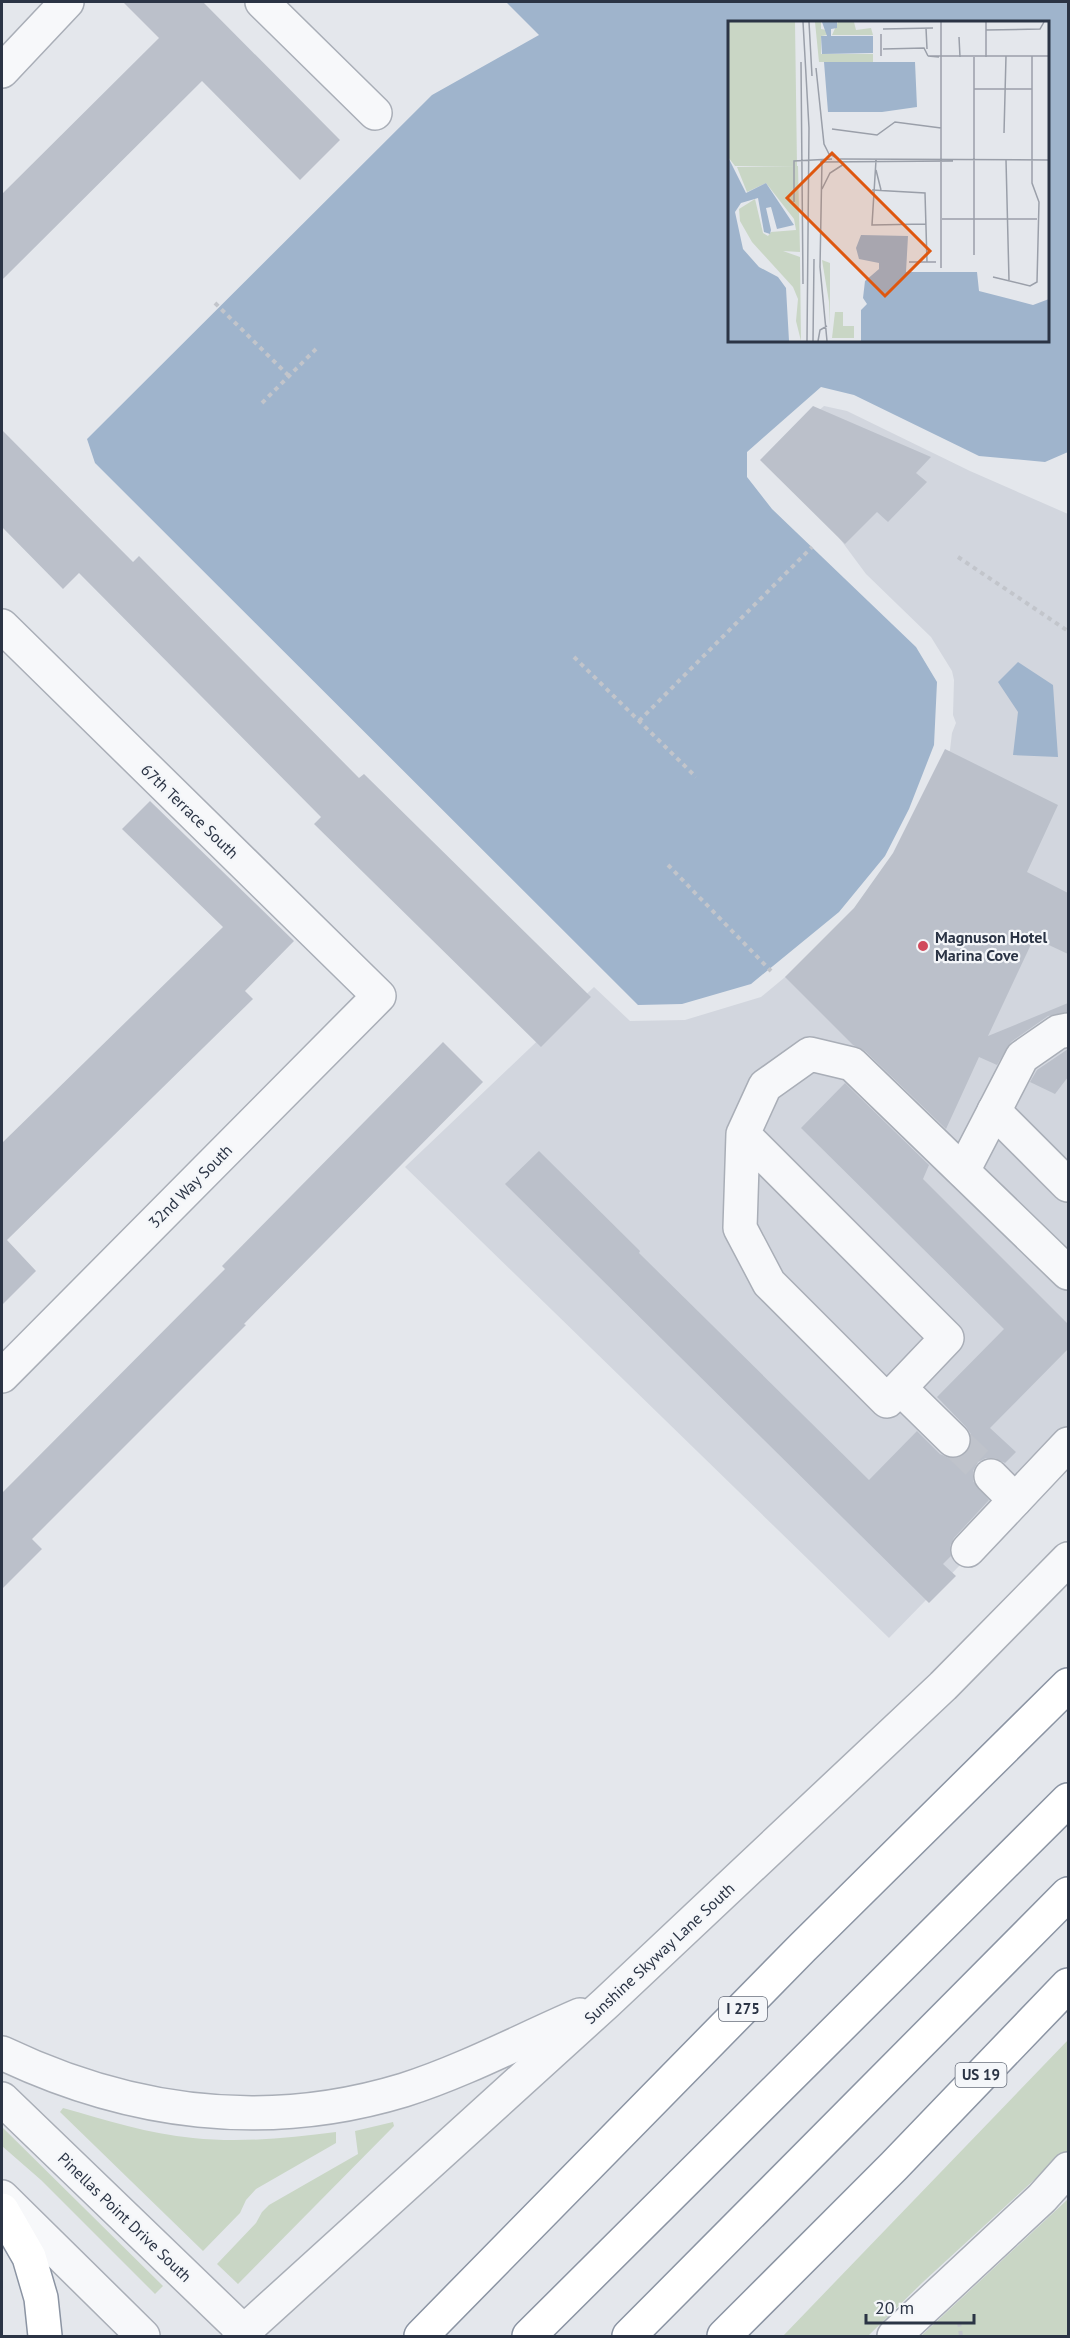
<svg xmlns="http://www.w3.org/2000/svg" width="1070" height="2338" viewBox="0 0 1070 2338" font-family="'PT Sans',sans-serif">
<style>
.built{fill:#d2d6de}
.green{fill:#c9d6c5}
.water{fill:#9fb4cc;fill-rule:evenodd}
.building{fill:#bbc0ca}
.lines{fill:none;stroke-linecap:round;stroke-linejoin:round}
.minor-tunnel{stroke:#bfc3cb;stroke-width:33;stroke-dasharray:33 16;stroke-linecap:butt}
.minor-casing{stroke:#a9aeb7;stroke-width:36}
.highway-casing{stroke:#8b94a3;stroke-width:36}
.path{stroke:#c2c5cb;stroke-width:4;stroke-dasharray:4.5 4.5;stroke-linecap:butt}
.minor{stroke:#f7f8fa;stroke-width:33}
.highway{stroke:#fff;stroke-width:33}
.poi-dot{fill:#d1495b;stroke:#f4f6f9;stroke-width:2}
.labels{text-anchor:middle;stroke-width:4.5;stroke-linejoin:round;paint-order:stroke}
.shield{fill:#f4f6f9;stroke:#676e7b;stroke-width:1.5}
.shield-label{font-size:15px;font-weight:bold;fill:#2b3445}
.street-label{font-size:16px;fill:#2b3445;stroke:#f4f6f9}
.poi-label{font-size:16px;font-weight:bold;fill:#2b3445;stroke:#f4f6f9;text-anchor:start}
.inset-road{fill:none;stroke:#9a9fa9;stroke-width:1.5}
.view{fill:#df570f;fill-opacity:0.15;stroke:#df570f;stroke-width:3}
.inset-edge{fill:none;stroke:#2b3445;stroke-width:3}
</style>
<rect width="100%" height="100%" fill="#e4e7ec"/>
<path class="built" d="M 824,406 L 847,411 L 970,471 L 1068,514 L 1068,1454 L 889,1638 L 405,1167 L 594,987 L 630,1021 L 685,1020 L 761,997 L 849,924 L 925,814 L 950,750 L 952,733 L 956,723 L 953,715 L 954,680 L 952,671 L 931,637 L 866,574 L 774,450 Z"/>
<g class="green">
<path d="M 1068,2040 L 1068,2196 L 1045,2170 L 923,2282 L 868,2336 L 783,2336 Z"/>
<path d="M 63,2108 C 106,2120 149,2134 193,2138 C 241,2143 288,2138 336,2132 L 336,2143 L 256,2189 L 246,2200 L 240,2213 L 203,2251 L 60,2112 Z"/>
<path d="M 393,2122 L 394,2126 L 238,2284 L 217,2264 L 256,2223 L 262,2212 L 269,2205 L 358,2154 L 355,2131 Z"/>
<path d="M 2,2127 L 163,2286 L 155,2294 L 41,2180 L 2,2146 Z"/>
<path d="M 1068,2199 L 1068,2336 L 921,2336 Z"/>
</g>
<g class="water">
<path d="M 506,2 L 1068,2 L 1068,452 L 1045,462 L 979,456 L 854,395 L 821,387 L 747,452 L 747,477 L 772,509 L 916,647 L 937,682 L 934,745 L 909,809 L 885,856 L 839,912 L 751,984 L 682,1004 L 638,1005 L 95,463 L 87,439 L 432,95 L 539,35 ZM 730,22 L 1048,22 L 1048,340 L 730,340 Z"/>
<path d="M 1018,662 L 1053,685 L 1058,757 L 1013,755 L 1018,712 L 998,682 Z"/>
</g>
<g class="building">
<path d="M 123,2 L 203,2 L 340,140 L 300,180 L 202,81 L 2,280 L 2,194 L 159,38 Z"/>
<path d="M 813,406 L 931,457 L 916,473 L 927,482 L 888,522 L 877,512 L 845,544 L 760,460 Z"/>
<path d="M 2,430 L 133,562 L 139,556 L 359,778 L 364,774 L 591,997 L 541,1047 L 314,824 L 321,817 L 79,573 L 63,589 L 2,527 Z"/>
<path d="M 945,749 L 1058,805 L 1027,872 L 1068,893 L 1068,954 L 1034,938 L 988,1036 L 1068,1003 L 1068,1012 L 1048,1016 L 1011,1042 L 997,1065 L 979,1057 L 946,1129 L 865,1051 L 853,1045 L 785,977 L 854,908 L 893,853 Z"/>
<path d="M 150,801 L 294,941 L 245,991 L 253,999 L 7,1240 L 36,1271 L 2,1305 L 2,1143 L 223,927 L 122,829 Z"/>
<path d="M 443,1042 L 483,1082 L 244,1324 L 246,1325 L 32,1539 L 42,1549 L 2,1589 L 2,1493 L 225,1269 L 222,1266 Z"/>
<path d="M 1068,1049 L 1068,1077 L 1055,1094 L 1030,1082 L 1037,1070 Z"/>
<path d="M 845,1083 L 929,1165 L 923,1179 L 1068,1324 L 1068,1349 L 990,1428 L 1016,1452 L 1005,1463 L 995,1458 L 986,1458 L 978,1462 L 973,1471 L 973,1481 L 989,1500 L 954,1538 L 950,1546 L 951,1556 L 943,1564 L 956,1576 L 929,1603 L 505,1184 L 539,1151 L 640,1251 L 639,1253 L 869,1480 L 917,1431 L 940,1454 L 949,1458 L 959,1458 L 966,1454 L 971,1445 L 971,1434 L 966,1427 L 937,1397 L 1004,1329 L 801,1128 Z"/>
</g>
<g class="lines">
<path class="minor-tunnel" d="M 953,1440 L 991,1476"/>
<g class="minor-casing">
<g id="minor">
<path d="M 262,2 L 375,113"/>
<path d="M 2,71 L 67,2"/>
<path d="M 2,626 L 379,996 L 2,1376"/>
<path d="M 994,1111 L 1068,1185"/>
<path d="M 743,1134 L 947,1338 L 887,1401 L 769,1283 L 740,1228 L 743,1134 L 765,1086 L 810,1054 L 852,1064 L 1068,1273"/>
<path d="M 963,1171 L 1022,1057 L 1058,1032 L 1068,1030"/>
<path d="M 900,1388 L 953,1440"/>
<path d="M 991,1476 L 1015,1500"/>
<path d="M 968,1550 L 1068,1444"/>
<path d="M 2,2053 C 130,2114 266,2132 404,2090 C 464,2071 522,2040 580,2015"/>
<path d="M 2,2099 L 244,2332 L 246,2336"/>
<path d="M 2,2197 L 143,2336"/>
<path d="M 239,2336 L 606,2003 L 943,1686 L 1068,1559"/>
<path d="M 894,2336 L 1042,2198 L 1068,2169"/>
</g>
</g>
<g class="highway-casing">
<g id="highway">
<path d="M 2,2210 L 29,2257 L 41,2298 L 45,2336"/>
<path d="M 421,2336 L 802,1948 L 1068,1685"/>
<path d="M 529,2336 L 1068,1800"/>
<path d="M 629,2336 L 1068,1894"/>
<path d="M 724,2336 L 894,2166 L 1068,1985"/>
</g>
</g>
<g class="path">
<path d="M 215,303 L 289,376"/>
<path d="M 262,403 L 316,349"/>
<path d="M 958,557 L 1068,631"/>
<path d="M 574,657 L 696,777"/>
<path d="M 639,721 L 812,547"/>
<path d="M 668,865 L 771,971"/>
<path d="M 959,2322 L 961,2336"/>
</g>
<use href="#minor" class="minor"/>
<use href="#highway" class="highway"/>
</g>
<circle class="poi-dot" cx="923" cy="946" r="6"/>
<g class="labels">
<g class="shield">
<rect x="719" y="1997" width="48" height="24" rx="4.5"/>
<rect x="955.5" y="2063" width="51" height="24" rx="4.5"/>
</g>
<g class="shield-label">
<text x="743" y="2014">I 275</text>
<text x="981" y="2080">US 19</text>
</g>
<g class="street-label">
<text transform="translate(190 811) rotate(44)" y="6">67th Terrace South</text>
<text transform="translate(190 1186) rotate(-45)" y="6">32nd Way South</text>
<text transform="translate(659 1953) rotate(-43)" y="6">Sunshine Skyway Lane South</text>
<text transform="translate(125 2217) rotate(44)" y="6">Pinellas Point Drive South</text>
</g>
<g class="poi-label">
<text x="935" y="943">Magnuson Hotel<tspan x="935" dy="18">Marina Cove</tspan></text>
</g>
</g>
<g transform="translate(728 21)">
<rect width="321" height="321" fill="#e4e7ec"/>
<path d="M 0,1 L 67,1 L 69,145 L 7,145 L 0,136 ZM 87,1 L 93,1 L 93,8 L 98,9 L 99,14 L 93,15 L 93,33 L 145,33 L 145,41 L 91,41 ZM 110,1 L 126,1 L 128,9 L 143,7 L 145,14 L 104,14 ZM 70,145 L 72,231 L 55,230 L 72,236 L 73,320 L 68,300 L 70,278 L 65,266 L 24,221 L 12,200 L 11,188 L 27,178 L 35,212 L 40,215 L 43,211 L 68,209 L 66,198 L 38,162 L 19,171 L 9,146 ZM 94,239 L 102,242 L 102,305 L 101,281 ZM 107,291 L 115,291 L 115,305 L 126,305 L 126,317 L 104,317 Z" fill="#c9d6c5"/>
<path d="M 94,1 L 109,1 L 109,7 L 103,8 L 103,15 L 145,15 L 145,32 L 94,33 L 93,15 L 99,15 ZM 96,41 L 187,41 L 189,86 L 154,91 L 100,91 ZM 0,136 L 18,172 L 38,162 L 66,204 L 49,208 L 43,186 L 38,187 L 43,209 L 42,213 L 36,211 L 30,177 L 13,182 L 7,191 L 15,228 L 31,246 L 50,256 L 58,267 L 61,320 L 0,320 ZM 133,214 L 180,215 L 178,251 L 249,251 L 251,270 L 305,284 L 321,278 L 321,320 L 133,320 L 133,289 L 139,283 L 135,277 L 137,260 L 151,248 L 151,242 L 131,238 L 128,227 Z" fill="#9fb4cc"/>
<path class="inset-road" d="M 75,1 L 81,107 L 79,320M 81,1 L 84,55M 213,1 L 213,247M 258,1 L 258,36M 198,7 L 199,28M 155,8 L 205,7M 258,9 L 312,8 L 316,1M 231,16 L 232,36M 155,28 L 196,27 L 200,35M 153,35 L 153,13M 211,36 L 200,35 L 321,35M 246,36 L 246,234M 73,41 L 75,263M 88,47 L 96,123 L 101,133 L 111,138M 246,68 L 304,68M 104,108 L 149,114 L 167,101 L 213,107M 276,112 L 278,35M 112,138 L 321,139M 94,139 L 92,246 L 99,320M 148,139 L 144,204 L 198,203M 278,139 L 281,259M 92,141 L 225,140M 148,149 L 153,169M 94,168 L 102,152 L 116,143M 144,169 L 197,172 L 199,241M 66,181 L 66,140 L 104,138M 214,198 L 309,198M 181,241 L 208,241M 265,256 L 302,265 L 309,261 L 311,181 L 304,162 L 304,35M 85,320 L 86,238M 90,320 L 92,309 L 99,305"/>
<path class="view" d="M 104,132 L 202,230 L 157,275 L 59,177 Z"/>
<rect width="321" height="321" class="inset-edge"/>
</g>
<rect width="1070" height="2338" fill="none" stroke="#2b3445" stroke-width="6"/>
<path d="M866 2314v9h108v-9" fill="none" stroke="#2b3445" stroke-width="3"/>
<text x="875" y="2314" font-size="18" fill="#2b3445" stroke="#f4f6f9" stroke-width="4.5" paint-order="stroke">20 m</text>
</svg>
